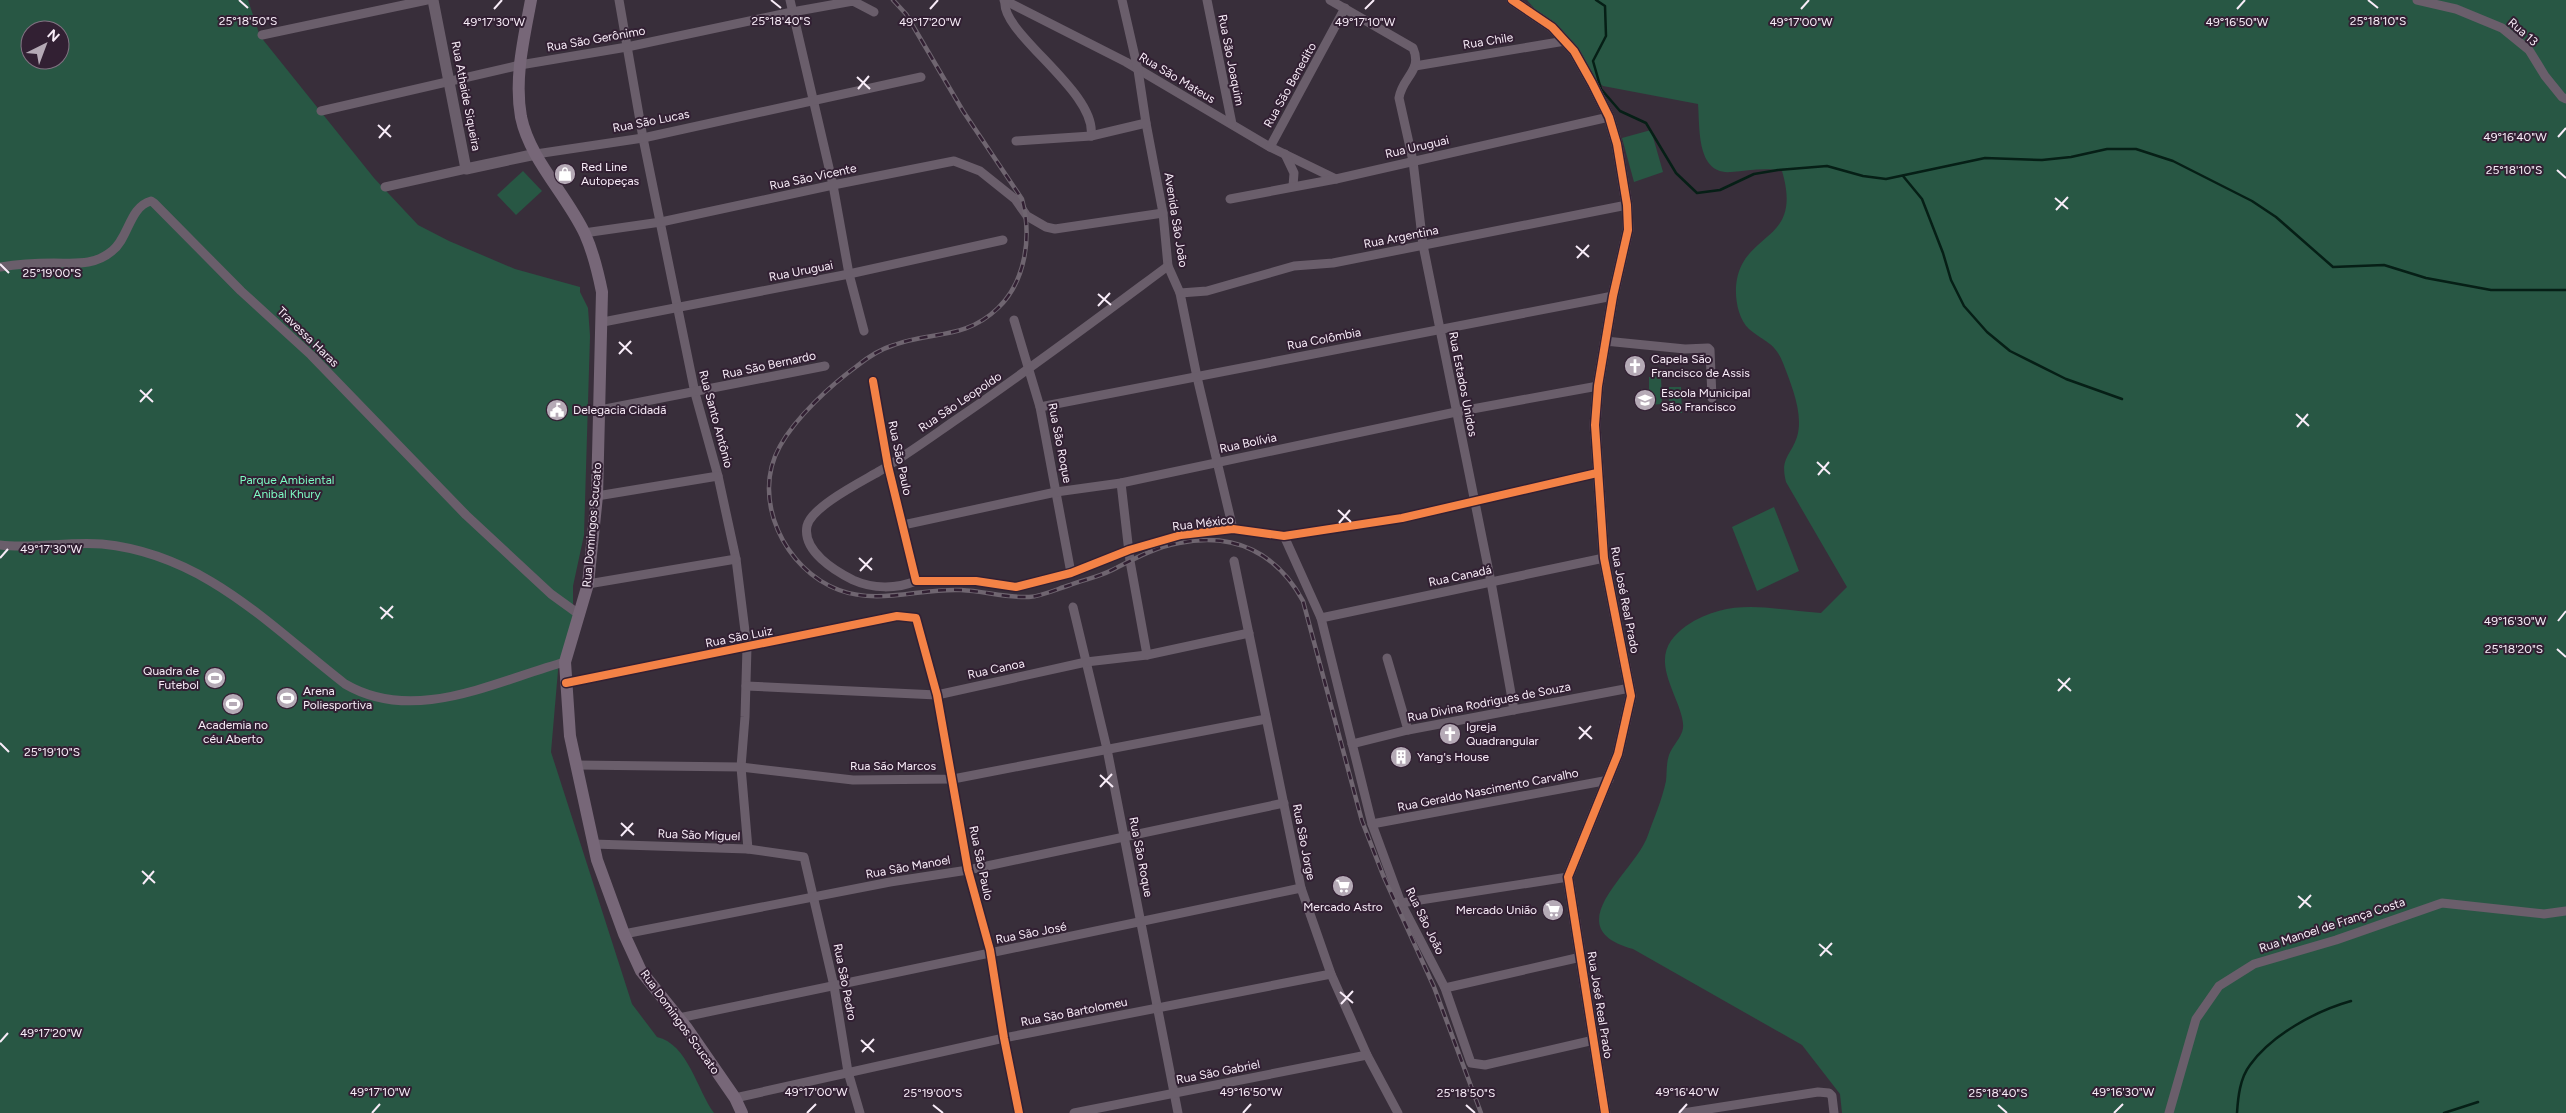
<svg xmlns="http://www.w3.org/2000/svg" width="2566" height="1113" viewBox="0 0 2566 1113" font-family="Figtree,sans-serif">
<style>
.green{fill:#285744;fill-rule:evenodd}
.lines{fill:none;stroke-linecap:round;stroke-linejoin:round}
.stream{stroke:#061f16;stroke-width:2.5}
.minor{stroke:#6a5e6b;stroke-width:9}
.tertiary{stroke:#6a5e6b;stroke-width:11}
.secondary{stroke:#776778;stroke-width:12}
.rail-casing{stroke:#6f6570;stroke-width:4.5}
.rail{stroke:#322033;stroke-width:2.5;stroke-dasharray:8;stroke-linecap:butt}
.cycleway-casing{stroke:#322033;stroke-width:11}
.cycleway{stroke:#f48246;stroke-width:8}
.ticks{fill:none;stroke:#f8ecf8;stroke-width:2}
.labels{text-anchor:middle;stroke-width:4;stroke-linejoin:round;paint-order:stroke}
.street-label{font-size:12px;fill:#f8ecf8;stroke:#322033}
.poi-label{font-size:12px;fill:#f8ecf8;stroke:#322033;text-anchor:start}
.park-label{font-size:12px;fill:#7dfcc4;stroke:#322033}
.ticks-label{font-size:12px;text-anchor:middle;fill:#f8ecf8;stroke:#322033;stroke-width:4;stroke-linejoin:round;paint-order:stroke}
</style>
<rect width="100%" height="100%" fill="#382e3a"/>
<g class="green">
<path d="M 0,0 L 248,0 L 260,36 L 374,178 L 418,225 L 449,241 L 515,269 L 580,287 L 580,292 L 588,308 L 590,336 L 584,535 L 573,586 L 573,647 L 571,653 L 559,659 L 551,752 L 632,1004 L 657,1037 C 688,1044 697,1090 714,1113 L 0,1113 ZM 30,30 L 60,30 L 60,60 L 30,60 Z"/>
<path d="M 1527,0 L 2566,0 L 2566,1113 L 1842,1113 L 1840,1094 L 1802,1045 L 1633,949 C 1554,927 1636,872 1648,835 C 1654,818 1662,800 1666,781 C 1667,773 1666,764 1669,755 C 1672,746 1682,737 1683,728 C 1685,712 1666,684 1665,663 C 1664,646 1673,636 1686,626 C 1731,596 1771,610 1821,613 L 1847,587 L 1786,482 C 1780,458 1790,457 1797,437 C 1804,414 1791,384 1783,363 C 1775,342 1764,342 1749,329 C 1737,318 1734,294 1737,279 C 1747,230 1803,242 1782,171 C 1763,167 1749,171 1731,172 C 1696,175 1700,127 1698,104 L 1603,86 L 1592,76 Z"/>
<path d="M 1651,130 L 1663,172 L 1634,182 L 1622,138 Z"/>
<path d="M 523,171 L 542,191 L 516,215 L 497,195 Z"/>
<path d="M 1661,376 L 1662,404 L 1649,405 L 1649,377 Z"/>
<path d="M 1669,387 L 1681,387 L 1682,413 L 1669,412 Z"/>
<path d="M 1774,507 L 1799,571 L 1757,591 L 1732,527 Z"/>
</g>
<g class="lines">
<g class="stream">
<path d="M 1596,0 L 1605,6 L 1606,36 L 1593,61 L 1601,89 L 1620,111 L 1646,123 L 1676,173 L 1697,193 L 1720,190 L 1754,174 L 1778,170 L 1827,166 L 1863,176 L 1886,179 L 1985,158 L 2042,160 L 2071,157 L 2107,149 L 2136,149 L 2173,161 L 2252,201 L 2276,217 L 2333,267 L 2384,265 L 2426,278 L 2491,290 L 2566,290"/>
<path d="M 1903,176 L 1922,199 L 1943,253 L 1951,280 L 1964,306 L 1987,332 L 2010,351 L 2066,379 L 2122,399"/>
<path d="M 2237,1113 C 2238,1097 2240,1078 2250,1065 C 2272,1035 2315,1011 2351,1001"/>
<path d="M 2444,1113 L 2478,1102"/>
</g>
<g class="minor">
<path d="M 619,0 L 643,138 L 695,393 L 718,476 L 736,559 L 747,647 L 745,717 L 741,767 L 748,849"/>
<path d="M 790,0 L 833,185 L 849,274 L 864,331"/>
<path d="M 1004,0 L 1126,62 L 1270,147 L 1336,179"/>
<path d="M 1122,0 L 1138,70 L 1146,123 L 1163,213 L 1168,266 L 1180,293 L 1197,377 L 1233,529"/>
<path d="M 1207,0 L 1232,124"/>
<path d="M 1330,0 L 1413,48 C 1423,71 1402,77 1399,98 L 1413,161 L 1423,245 L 1491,582 L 1514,710"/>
<path d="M 2417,0 L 2456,9 L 2502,28 L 2529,50 L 2545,76 L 2562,97 L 2566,99"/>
<path d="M 1005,1 C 1000,33 1098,92 1091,136"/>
<path d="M 262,35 L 427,0"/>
<path d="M 1415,66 L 1565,41"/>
<path d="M 321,111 L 520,65 L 627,47 L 792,12 L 853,1 L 874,12"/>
<path d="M 1016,141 L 1091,136 L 1146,123"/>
<path d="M 1270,147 L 1345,8"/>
<path d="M 536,154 L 643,138 L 921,77"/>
<path d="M 1285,154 L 1294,173 L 1293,186"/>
<path d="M 385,187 L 466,169"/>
<path d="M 1230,199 L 1336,179 L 1609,117"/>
<path d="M 584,233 L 661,222 L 833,185 L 954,161 L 980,171 L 1015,199 L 1027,216 L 1046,227 L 1055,229 L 1163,213"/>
<path d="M 0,267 C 18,264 36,263 54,263 C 75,263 94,266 112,251 C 129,238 129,207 151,201 L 154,203 L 241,291 L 311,355 L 466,515 L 551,594 L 580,615"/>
<path d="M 1180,293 L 1207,291 L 1294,266 L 1333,263 L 1627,205"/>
<path d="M 1014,320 L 1040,407 L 1071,573"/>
<path d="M 603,322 L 849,274 L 1003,240"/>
<path d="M 1605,341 L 1685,349 L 1708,348 L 1710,350 L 1712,398"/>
<path d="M 873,381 L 888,466 L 916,581 L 976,581 L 1016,587 L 1071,573 L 1129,550 L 1181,535 L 1233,529 L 1284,536 L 1402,518 L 1597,473"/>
<path d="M 1040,407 L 1613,296"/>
<path d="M 600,410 L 825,366"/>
<path d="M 1121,483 L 1130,561 L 1147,655"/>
<path d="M 597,496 L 718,476"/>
<path d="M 903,525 L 1056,492 L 1121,483 L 1456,412 L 1598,386"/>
<path d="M 1284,536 L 1321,618 L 1372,824 L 1401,903 L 1445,988 L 1471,1063 L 1485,1065 L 1594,1040"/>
<path d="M 0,545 C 34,549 69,541 102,544 C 204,554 269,625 345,684 C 415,725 495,681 565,662"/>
<path d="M 1234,561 L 1301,888 L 1331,974 L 1367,1055 L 1398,1113"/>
<path d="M 916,581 C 896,589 873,589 853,580 C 835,571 802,551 807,526 C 811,507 861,482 878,472 C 905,456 931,437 957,419 C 1029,370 1098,318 1168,266"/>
<path d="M 588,584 L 736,559"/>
<path d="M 1073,607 L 1107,749 L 1178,1113"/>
<path d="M 1321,618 L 1604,558"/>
<path d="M 1387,658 L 1408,730"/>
<path d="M 566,683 L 897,616 L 916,618 L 937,695 L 968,870 L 990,950 L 1004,1038 L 1019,1113"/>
<path d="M 746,686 L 937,695 L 1086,662 L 1147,655 L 1249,633"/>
<path d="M 1352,744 L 1408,730 L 1630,688"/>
<path d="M 576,765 L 741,767 L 853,780 L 953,779 L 1266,719"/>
<path d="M 1372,824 L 1609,780"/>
<path d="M 593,844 L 748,849 L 804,857 L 834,986 L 848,1072 L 860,1113"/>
<path d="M 1401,903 L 1568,877"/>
<path d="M 624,934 L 890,882 L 968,870 L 1284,803"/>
<path d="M 1445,988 L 1581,957"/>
<path d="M 679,1018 L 1301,888"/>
<path d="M 735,1098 L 1004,1038 L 1331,974"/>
<path d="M 1074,1113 L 1367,1055"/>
<path d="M 1683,1113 L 1818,1092 L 1829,1093 L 1832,1096 L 1834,1113"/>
<path d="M 2169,1113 L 2196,1019 L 2219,986 L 2254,964 L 2336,940 L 2442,903 L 2544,914 L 2566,911"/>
</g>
<g class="tertiary">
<path d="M 433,0 L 466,169 L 536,154"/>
<path d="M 1512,0 L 1552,27 L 1574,51 L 1592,83 L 1609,117 L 1617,144 L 1627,205 L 1628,230 L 1613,296 L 1598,386 L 1595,425 L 1604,558 L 1631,696 L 1618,754 L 1568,877 L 1605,1113"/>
</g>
<path class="secondary" d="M 531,0 C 524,38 514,78 521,117 C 530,160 567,195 585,234 C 593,252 598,272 602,292 L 597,496 L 588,584 L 565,662 L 570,736 L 597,860 L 624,934 L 641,971 L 686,1027 L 735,1098 L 742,1113"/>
<g class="rail-casing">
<path id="rail" d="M 893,0 L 906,14 L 963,111 L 1022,199 C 1032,236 1026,281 998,308 C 965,340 931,331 894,345 C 881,349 868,357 857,366 C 831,385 796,417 780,446 C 750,499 785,570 839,590 C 879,605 920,588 961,590 C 984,591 1006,598 1029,597 C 1043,596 1057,589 1070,585 C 1083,580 1098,577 1110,571 C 1132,560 1155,547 1179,543 C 1235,532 1277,553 1303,601 L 1362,821 L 1383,875 L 1434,987 L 1481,1113"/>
</g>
<use href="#rail" class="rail"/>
<g class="cycleway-casing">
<g id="cycleway">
<path d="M 1512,0 L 1552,27 L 1574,51 L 1592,83 L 1609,117 L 1617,144 L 1627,205 L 1628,230 L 1613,296 L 1598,386 L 1595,425 L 1604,558 L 1631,696 L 1618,754 L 1568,877 L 1605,1113"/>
<path d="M 873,381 L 888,466 L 916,581 L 976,581 L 1016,587 L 1071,573 L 1129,550 L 1181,535 L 1233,529 L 1284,536 L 1402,518 L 1597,473"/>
<path d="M 566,683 L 897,616 L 916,618 L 937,695 L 968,870 L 990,950 L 1004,1038 L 1019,1113"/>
</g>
</g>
<use href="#cycleway" class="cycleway"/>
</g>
<path class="ticks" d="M 239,0 L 248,8M 771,0 L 781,8M 2368,0 L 2378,8M 494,9 L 502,0M 930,9 L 938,0M 1365,9 L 1374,0M 1801,9 L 1809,0M 2237,9 L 2245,0M 857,77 L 870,89M 858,89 L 869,76M 378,125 L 391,137M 2558,137 L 2566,128M 379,138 L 390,125M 2557,170 L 2566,178M 2055,198 L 2068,209M 2056,210 L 2068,197M 1576,246 L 1589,257M 1577,258 L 1589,245M 0,264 L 9,273M 1098,294 L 1111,305M 1098,306 L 1110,293M 619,342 L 632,354M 619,354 L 631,341M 140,390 L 153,402M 140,402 L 152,389M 2296,414 L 2309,426M 2297,427 L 2308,414M 1817,462 L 1830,474M 1818,475 L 1829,462M 1338,510 L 1351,522M 1339,523 L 1350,510M 0,558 L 8,549M 859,558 L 872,570M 860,571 L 872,558M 380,607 L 393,618M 381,619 L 393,606M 2558,621 L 2566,611M 2557,649 L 2566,657M 2058,679 L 2071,691M 2058,691 L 2070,678M 1579,727 L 1592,739M 1579,739 L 1591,726M 0,743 L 9,752M 1100,775 L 1113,787M 1100,787 L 1112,774M 621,823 L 634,835M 621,836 L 633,823M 142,871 L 155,883M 143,884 L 154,871M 2298,896 L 2311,907M 2299,908 L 2311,895M 1819,944 L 1832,955M 1820,956 L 1832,943M 1340,992 L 1353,1003M 1341,1004 L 1353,991M 861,1040 L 874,1052M 0,1042 L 8,1033M 862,1052 L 874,1039M 933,1105 L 943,1113M 1466,1105 L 1475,1113M 1998,1105 L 2007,1113M 372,1113 L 380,1104M 807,1113 L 816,1104M 1243,1113 L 1251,1104M 1679,1113 L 1687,1104M 2114,1113 L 2123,1104"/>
<defs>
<g id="shop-disc" transform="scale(1.125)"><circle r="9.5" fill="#b5aab6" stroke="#322033"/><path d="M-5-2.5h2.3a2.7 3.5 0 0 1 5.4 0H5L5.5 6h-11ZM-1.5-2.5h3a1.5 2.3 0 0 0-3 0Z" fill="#fff"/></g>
<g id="church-disc" transform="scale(1.125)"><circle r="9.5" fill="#b5aab6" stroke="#322033"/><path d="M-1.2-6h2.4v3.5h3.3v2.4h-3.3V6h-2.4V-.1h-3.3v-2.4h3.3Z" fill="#fff"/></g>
<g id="school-disc" transform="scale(1.125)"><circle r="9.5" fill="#b5aab6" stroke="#322033"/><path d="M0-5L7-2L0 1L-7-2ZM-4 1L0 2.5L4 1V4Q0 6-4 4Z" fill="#fff"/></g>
<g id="civic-disc" transform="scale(1.125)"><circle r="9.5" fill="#b5aab6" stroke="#322033"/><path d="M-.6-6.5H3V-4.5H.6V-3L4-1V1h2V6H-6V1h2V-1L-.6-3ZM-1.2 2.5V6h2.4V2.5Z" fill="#fff"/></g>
<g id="stadium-disc" transform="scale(1.125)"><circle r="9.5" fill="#b5aab6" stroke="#322033"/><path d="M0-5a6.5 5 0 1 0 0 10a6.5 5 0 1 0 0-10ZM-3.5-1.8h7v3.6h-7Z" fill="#fff"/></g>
<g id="building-disc" transform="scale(1.125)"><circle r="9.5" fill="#b5aab6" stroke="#322033"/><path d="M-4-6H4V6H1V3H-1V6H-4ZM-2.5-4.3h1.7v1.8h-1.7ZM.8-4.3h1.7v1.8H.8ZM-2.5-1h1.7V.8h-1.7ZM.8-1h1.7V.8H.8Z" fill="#fff"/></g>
<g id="supermarket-disc" transform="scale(1.125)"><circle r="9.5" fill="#b5aab6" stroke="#322033"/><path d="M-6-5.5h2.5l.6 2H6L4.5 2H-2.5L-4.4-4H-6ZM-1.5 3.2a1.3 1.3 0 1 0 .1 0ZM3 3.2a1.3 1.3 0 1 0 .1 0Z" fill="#fff"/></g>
</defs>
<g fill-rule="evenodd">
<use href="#shop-disc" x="565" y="174"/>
<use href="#church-disc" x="1635" y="366"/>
<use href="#school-disc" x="1645" y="400"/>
<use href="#civic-disc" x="557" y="410"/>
<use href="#stadium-disc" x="215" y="678"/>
<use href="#stadium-disc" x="287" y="698"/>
<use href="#stadium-disc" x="233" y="704"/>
<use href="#church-disc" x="1450" y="734"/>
<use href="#building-disc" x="1401" y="757"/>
<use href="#supermarket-disc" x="1343" y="886"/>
<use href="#supermarket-disc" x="1553" y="910"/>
</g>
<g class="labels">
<g class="street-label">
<text transform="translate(2523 32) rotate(41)" y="4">Rua 13</text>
<text transform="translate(596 39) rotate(-10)" y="4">Rua São Gerônimo</text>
<text transform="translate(1488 41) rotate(-9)" y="4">Rua Chile</text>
<text transform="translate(1231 60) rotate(79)" y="4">Rua São Joaquim</text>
<text transform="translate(1177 78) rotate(31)" y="4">Rua São Mateus</text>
<text transform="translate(1290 85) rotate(-61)" y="4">Rua São Benedito</text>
<text transform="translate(466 96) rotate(79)" y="4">Rua Athaide Siqueira</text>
<text transform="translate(651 121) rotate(-11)" y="4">Rua São Lucas</text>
<text transform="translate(1417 147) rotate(-13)" y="4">Rua Uruguai</text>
<text transform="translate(813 177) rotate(-12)" y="4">Rua São Vicente</text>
<text transform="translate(1176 220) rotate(81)" y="4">Avenida São João</text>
<text transform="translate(1401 237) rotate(-11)" y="4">Rua Argentina</text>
<text transform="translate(801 271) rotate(-11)" y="4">Rua Uruguai</text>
<text transform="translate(308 337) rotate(44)" y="4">Travessa Haras</text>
<text transform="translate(1324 339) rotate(-11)" y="4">Rua Colômbia</text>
<text transform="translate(769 365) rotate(-12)" y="4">Rua São Bernardo</text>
<text transform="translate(1463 384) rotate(79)" y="4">Rua Estados Unidos</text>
<text transform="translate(960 402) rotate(-34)" y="4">Rua São Leopoldo</text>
<text transform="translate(716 419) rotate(75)" y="4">Rua Santo Antônio</text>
<text transform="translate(1060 443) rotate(79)" y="4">Rua São Roque</text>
<text transform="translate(1248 443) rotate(-12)" y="4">Rua Bolívia</text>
<text transform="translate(900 458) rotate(78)" y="4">Rua São Paulo</text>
<text transform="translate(1203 523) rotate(-7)" y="4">Rua México</text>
<text transform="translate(592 525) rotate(-85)" y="4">Rua Domingos Scucato</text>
<text transform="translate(1460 576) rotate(-12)" y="4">Rua Canadá</text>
<text transform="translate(1625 600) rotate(79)" y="4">Rua José Real Prado</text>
<text transform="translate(739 637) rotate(-11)" y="4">Rua São Luiz</text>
<text transform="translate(996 669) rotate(-12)" y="4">Rua Canoa</text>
<text transform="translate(1489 702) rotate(-11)" y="4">Rua Divina Rodrigues de Souza</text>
<text x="893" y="770">Rua São Marcos</text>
<text transform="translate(1488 790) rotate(-11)" y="4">Rua Geraldo Nascimento Carvalho</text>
<text transform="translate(699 835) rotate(2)" y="4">Rua São Miguel</text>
<text transform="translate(1304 842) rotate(79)" y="4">Rua São Jorge</text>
<text transform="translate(1141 857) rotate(79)" y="4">Rua São Roque</text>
<text transform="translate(981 863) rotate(78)" y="4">Rua São Paulo</text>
<text transform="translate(908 867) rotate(-10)" y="4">Rua São Manoel</text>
<text transform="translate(1425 921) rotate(64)" y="4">Rua São João</text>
<text transform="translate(2332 925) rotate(-18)" y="4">Rua Manoel de França Costa</text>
<text transform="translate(1031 933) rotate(-11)" y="4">Rua São José</text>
<text transform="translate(845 982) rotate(79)" y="4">Rua São Pedro</text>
<text transform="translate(1600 1005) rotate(81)" y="4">Rua José Real Prado</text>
<text transform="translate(1074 1012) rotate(-11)" y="4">Rua São Bartolomeu</text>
<text transform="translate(680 1022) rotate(54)" y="4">Rua Domingos Scucato</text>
<text transform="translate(1218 1072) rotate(-11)" y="4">Rua São Gabriel</text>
</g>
<g class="poi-label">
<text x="581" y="171">Red Line<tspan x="581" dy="14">Autopeças</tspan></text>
<text x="1651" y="363">Capela São<tspan x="1651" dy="14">Francisco de Assis</tspan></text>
<text x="1661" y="397">Escola Municipal<tspan x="1661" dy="14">São Francisco</tspan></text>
<text x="573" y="414">Delegacia Cidadã</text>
<text x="199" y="675" text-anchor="end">Quadra de<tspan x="199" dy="14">Futebol</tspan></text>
<text x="303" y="695">Arena<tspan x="303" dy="14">Poliesportiva</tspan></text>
<text x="233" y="729" text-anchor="middle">Academia no<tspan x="233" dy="14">céu Aberto</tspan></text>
<text x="1466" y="731">Igreja<tspan x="1466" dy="14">Quadrangular</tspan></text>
<text x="1417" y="761">Yang's House</text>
<text x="1343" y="911" text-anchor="middle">Mercado Astro</text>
<text x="1537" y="914" text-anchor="end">Mercado União</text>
</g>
<g class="park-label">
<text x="287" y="484">Parque Ambiental<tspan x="287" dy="14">Anibal Khury</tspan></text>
</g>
</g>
<g class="ticks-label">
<text x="248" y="25">25°18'50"S</text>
<text x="781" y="25">25°18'40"S</text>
<text x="2378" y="25">25°18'10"S</text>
<text x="1365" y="26">49°17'10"W</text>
<text x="1801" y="26">49°17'00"W</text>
<text x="2237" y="26">49°16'50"W</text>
<text x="494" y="26">49°17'30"W</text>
<text x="930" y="26">49°17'20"W</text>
<text x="2515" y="141">49°16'40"W</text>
<text x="2514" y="174">25°18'10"S</text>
<text x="52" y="277">25°19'00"S</text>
<text x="51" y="553">49°17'30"W</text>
<text x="2515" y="625">49°16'30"W</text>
<text x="2514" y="653">25°18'20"S</text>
<text x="52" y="756">25°19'10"S</text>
<text x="51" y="1037">49°17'20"W</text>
<text x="380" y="1096">49°17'10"W</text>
<text x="816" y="1096">49°17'00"W</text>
<text x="1251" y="1096">49°16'50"W</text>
<text x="1687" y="1096">49°16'40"W</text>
<text x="2123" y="1096">49°16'30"W</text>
<text x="933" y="1097">25°19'00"S</text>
<text x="1466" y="1097">25°18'50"S</text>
<text x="1998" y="1097">25°18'40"S</text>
</g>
<g transform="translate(45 45) rotate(42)"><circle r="24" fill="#322033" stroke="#817282"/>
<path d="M0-4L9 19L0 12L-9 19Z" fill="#b5aab6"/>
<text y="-8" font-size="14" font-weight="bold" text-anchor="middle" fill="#f8ecf8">N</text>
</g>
</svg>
